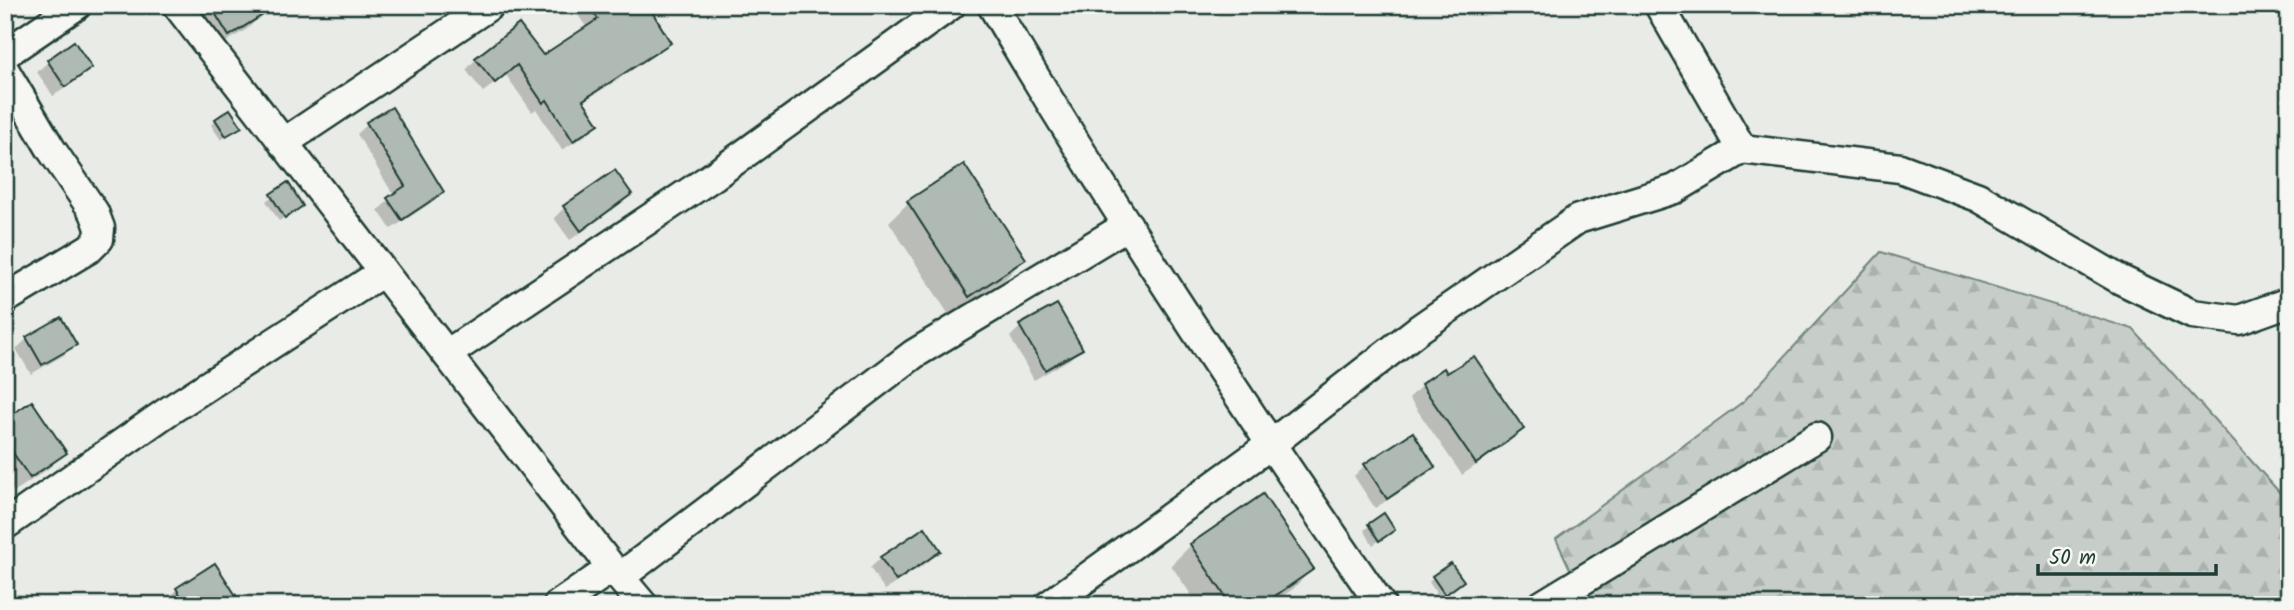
<svg xmlns="http://www.w3.org/2000/svg" width="2294" height="610" viewBox="0 0 2294 610" font-family="Kalam,sans-serif">
<style>
.forest{fill:url(#forest-firs);stroke:#73867e;stroke-width:2}
.shadow{fill:#0003}
.building{fill:#b0bab5;stroke:#1f3d34;stroke-width:2}
.lines{fill:none;stroke-linecap:round;stroke-linejoin:round}
.minor-casing{stroke:#1f3d34;stroke-width:33}
.minor{stroke:#f6f6f2;stroke-width:28}
</style>
<defs>
<pattern id="forest-firs" width="22" height="20" patternUnits="userSpaceOnUse" patternTransform="scale(1.75)"><rect width="22" height="20" fill="#c7cec9"/><path d="M5 1l3.5 6h-7zM16 11l3.5 6h-7z" fill="#aab2ad"/></pattern>
</defs>
<rect width="100%" height="100%" fill="#e9ebe7"/>
<filter id="ink" filterUnits="userSpaceOnUse"><feTurbulence type="fractalNoise" baseFrequency=".0143" numOctaves="2"/><feDisplacementMap in="SourceGraphic" scale="14" xChannelSelector="R" yChannelSelector="G"/><feConvolveMatrix kernelMatrix="1 2 1 2 8 2 1 2 1" color-interpolation-filters="sRGB"/></filter>
<g filter="url(#ink)">
<path class="forest" d="M 1881,252 L 2133,329 L 2289,503 L 2289,605 L 1587,605 L 1556,539 L 1744,401 Z"/>
<g class="shadow">
<path d="M 185,5 L 257,5 L 263,14 L 247,29 L 213,50 Z"/>
<path d="M 571,5 L 627,5 L 669,42 L 658,53 L 583,102 L 597,124 L 586,135 L 562,150 L 536,109 L 532,112 L 506,75 L 483,92 L 466,70 L 476,59 L 543,57 L 587,28 Z"/>
<path d="M 74,44 L 90,68 L 79,79 L 53,96 L 37,72 L 48,62 Z"/>
<path d="M 216,120 L 234,131 L 221,140 L 211,125 Z"/>
<path d="M 368,124 L 442,192 L 431,203 L 391,229 L 378,210 L 394,196 L 357,134 Z"/>
<path d="M 288,185 L 295,211 L 279,221 L 266,201 Z"/>
<path d="M 630,194 L 619,205 L 570,240 L 554,218 L 564,208 Z"/>
<path d="M 908,203 L 1024,259 L 1005,279 L 949,315 L 889,222 Z"/>
<path d="M 1020,327 L 1081,348 L 1070,359 L 1034,380 L 1010,337 Z"/>
<path d="M 27,339 L 74,345 L 64,355 L 31,374 L 16,349 Z"/>
<path d="M 1422,385 L 1522,429 L 1509,442 L 1462,475 L 1409,398 Z"/>
<path d="M 5,421 L 65,453 L 49,468 L 14,492 L 5,479 Z"/>
<path d="M 1365,465 L 1433,467 L 1423,478 L 1375,508 L 1354,476 Z"/>
<path d="M 1262,496 L 1312,569 L 1293,589 L 1269,605 L 1198,605 L 1171,565 L 1191,545 Z"/>
<path d="M 1384,516 L 1393,530 L 1373,545 L 1364,530 Z"/>
<path d="M 939,551 L 928,562 L 885,590 L 870,568 L 881,558 Z"/>
<path d="M 215,566 L 240,605 L 162,605 L 177,590 Z"/>
<path d="M 1434,577 L 1457,586 L 1439,598 L 1429,582 Z"/>
<path d="M 5,593 L 13,605 L 5,605 Z"/>
</g>
<g class="building">
<path d="M 210,5 L 279,5 L 229,36 Z"/>
<path d="M 589,5 L 648,5 L 671,43 L 583,100 L 599,124 L 573,141 L 547,100 L 543,103 L 517,65 L 495,83 L 475,58 L 519,24 L 543,55 L 598,19 Z"/>
<path d="M 74,41 L 92,68 L 65,87 L 47,60 Z"/>
<path d="M 392,107 L 444,192 L 402,220 L 387,198 L 405,186 L 366,122 Z"/>
<path d="M 230,109 L 242,127 L 226,136 L 215,119 Z"/>
<path d="M 964,164 L 1026,259 L 969,297 L 907,201 Z"/>
<path d="M 615,170 L 632,194 L 581,231 L 563,206 Z"/>
<path d="M 288,182 L 303,206 L 285,218 L 270,194 Z"/>
<path d="M 1057,304 L 1083,349 L 1045,370 L 1019,325 Z"/>
<path d="M 61,317 L 77,345 L 42,365 L 26,337 Z"/>
<path d="M 1474,356 L 1524,429 L 1476,464 L 1421,384 L 1444,368 L 1447,373 Z"/>
<path d="M 32,401 L 67,453 L 30,478 L 5,441 L 5,419 Z"/>
<path d="M 1413,432 L 1435,467 L 1387,499 L 1364,464 Z"/>
<path d="M 1263,494 L 1314,569 L 1262,605 L 1231,605 L 1190,544 Z"/>
<path d="M 1384,513 L 1395,530 L 1379,541 L 1368,524 Z"/>
<path d="M 925,527 L 941,551 L 896,581 L 880,557 Z"/>
<path d="M 215,563 L 242,605 L 186,605 L 176,588 Z"/>
<path d="M 1451,563 L 1464,581 L 1445,595 L 1432,576 Z"/>
</g>
<g class="lines">
<g class="minor-casing">
<g id="minor">
<path d="M 177,5 L 612,568 L 643,605"/>
<path d="M 992,5 C 1113,210 1245,409 1381,605"/>
<path d="M 1659,5 L 1742,149"/>
<path d="M 5,54 L 77,5"/>
<path d="M 5,71 L 51,149 L 94,212 L 100,228 L 99,239 L 90,248 L 5,299"/>
<path d="M 283,143 L 490,5"/>
<path d="M 447,354 L 715,175 L 951,5"/>
<path d="M 5,525 L 167,412 L 383,272"/>
<path d="M 620,577 L 914,354 L 1128,225"/>
<path d="M 558,605 L 612,568"/>
<path d="M 1049,605 L 1270,445 L 1419,329 L 1578,219 L 1675,189 L 1742,149 L 1900,168 L 1978,197 L 2119,279 L 2192,314 L 2239,320 L 2289,302"/>
<path d="M 1542,605 L 1817,437"/>
</g>
</g>
<use href="#minor" class="minor"/>
</g>
</g>
<rect width="2294" height="610" fill="none" stroke="#f6f6f2" stroke-width="28"/>
<rect x="14" y="14" width="2266" height="582" fill="none" stroke="#1f3d34" stroke-width="2.5" filter="url(#ink)"/>
<path d="M2038 564v10h178v-10" fill="none" stroke="#1f3d34" stroke-width="3.5"/>
<text x="2049" y="564" font-size="21" fill="#1f3d34" stroke="#f6f6f2" stroke-width="5" paint-order="stroke">50 m</text>
</svg>
